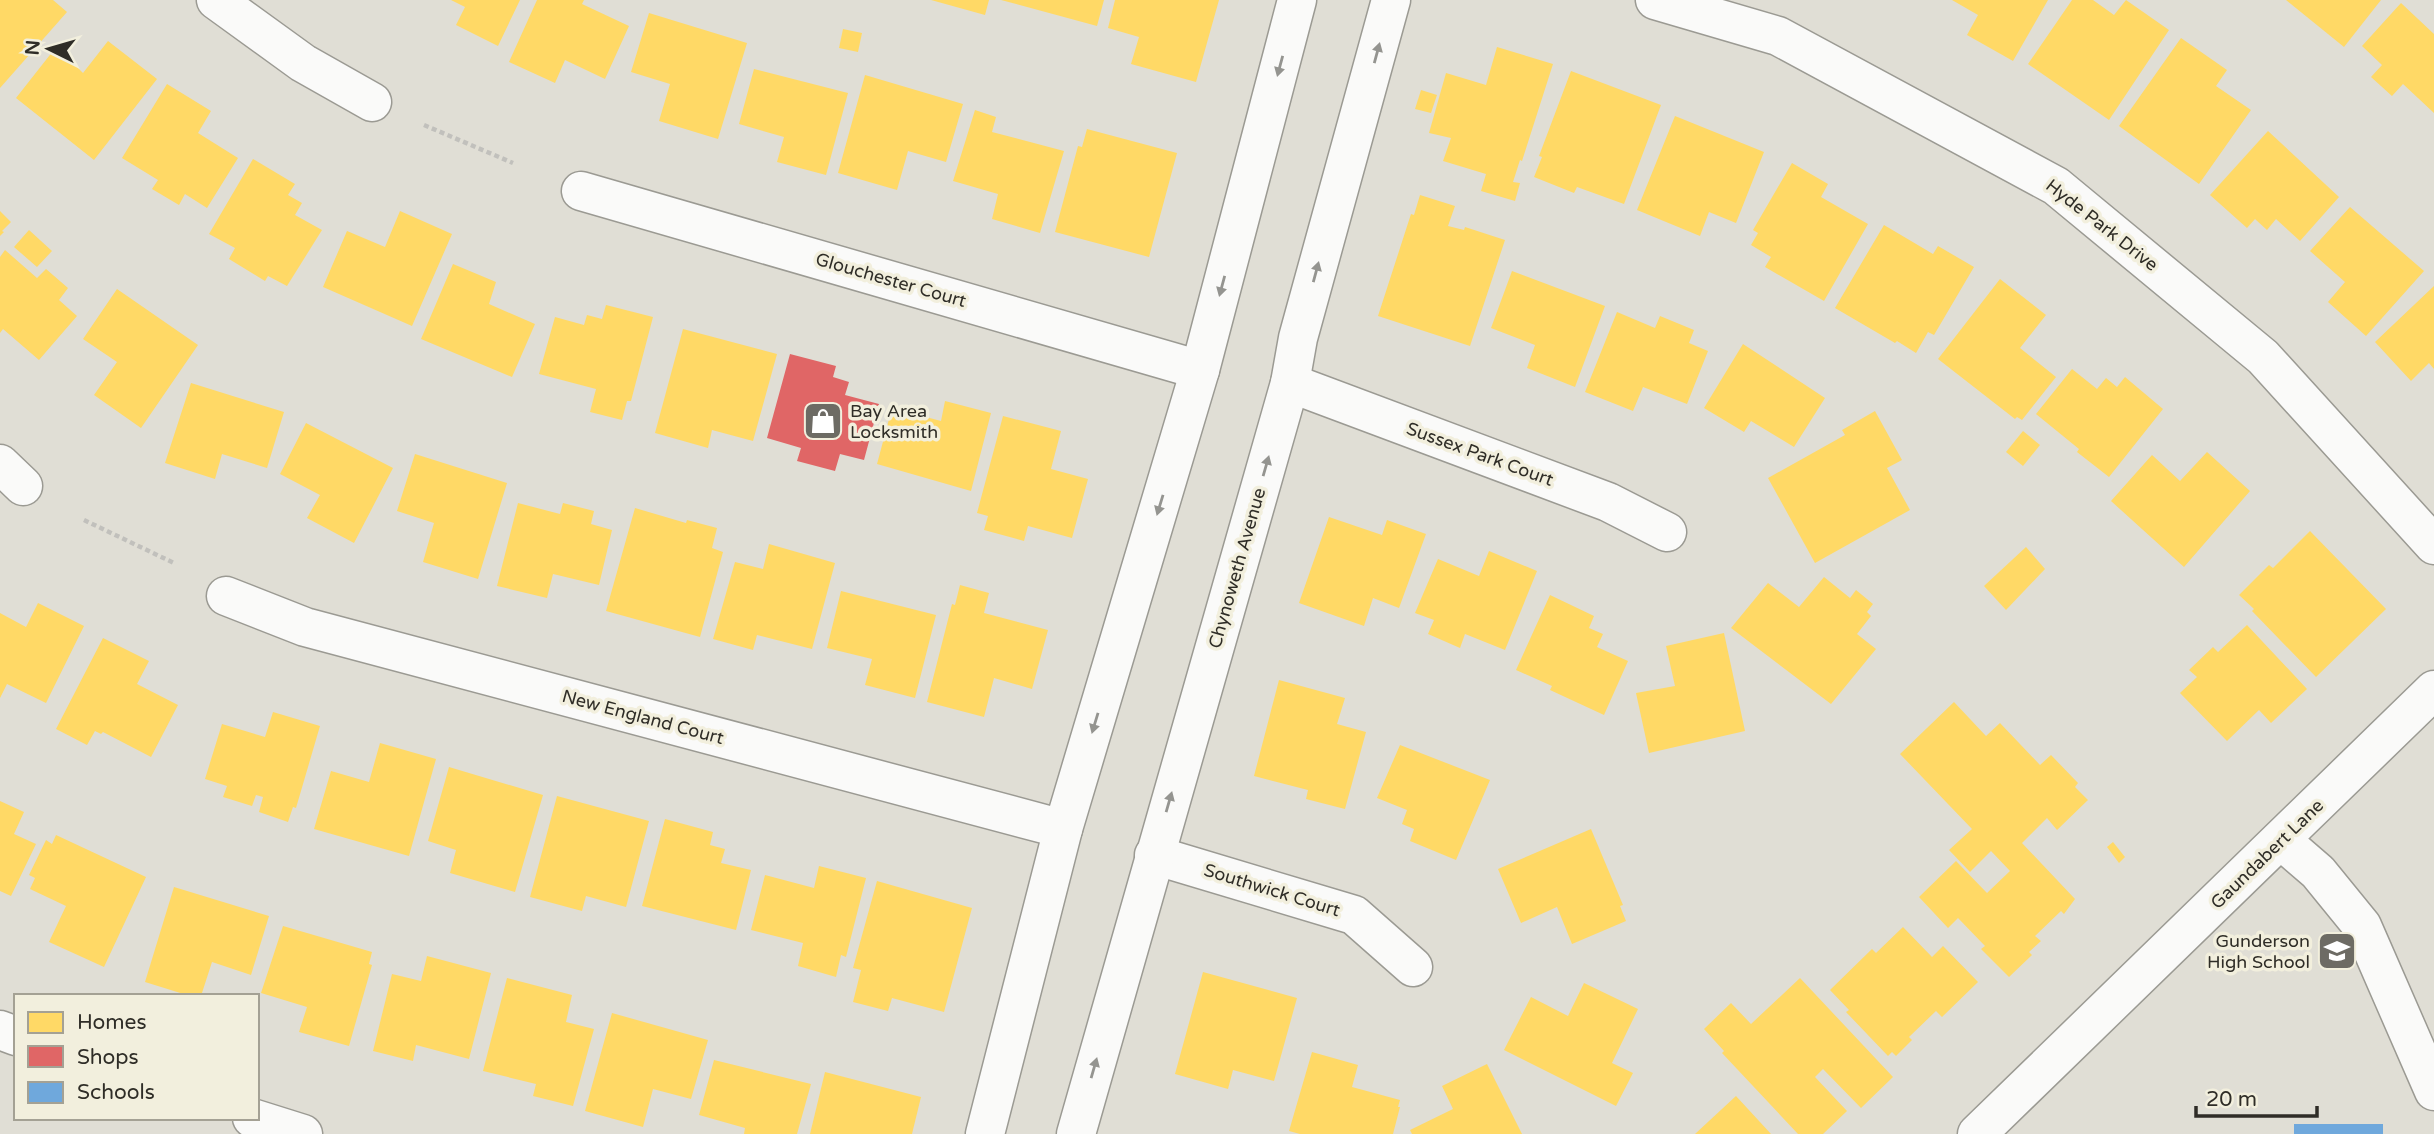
<svg xmlns="http://www.w3.org/2000/svg" width="2434" height="1134" viewBox="0 0 2434 1134" font-family="'Varela Round',sans-serif">
<style>
.homes{fill:#ffd966}
.shops{fill:#e06666}
.schools{fill:#6fa8dc}
.lines{fill:none;stroke-linecap:round;stroke-linejoin:round}
.minor-casing{stroke:#9b9a93;stroke-width:41}
.path{stroke:#c1c0bc;stroke-width:4.5;stroke-dasharray:5 3.5;stroke-linecap:butt}
.minor{stroke:#fafaf9;stroke-width:38}
.oneway{fill:#949490}
.labels{text-anchor:middle;stroke-width:7;stroke-linejoin:round;paint-order:stroke}
.street-label{font-size:18px;fill:#2f2d27;stroke:#f2efdd}
.poi-label{font-size:18px;fill:#2f2d27;stroke:#f2efdd;text-anchor:start}
</style>
<rect width="100%" height="100%" fill="#e0ded5"/>
<g class="homes">
<path d="M 0,0 L 53,0 L 67,12 L 0,88 Z"/>
<path d="M 451,0 L 520,0 L 498,46 L 456,25 L 465,7 Z"/>
<path d="M 537,0 L 584,0 L 582,4 L 629,26 L 605,79 L 565,60 L 555,83 L 509,62 Z"/>
<path d="M 931,0 L 989,0 L 985,15 Z"/>
<path d="M 1001,0 L 1104,0 L 1097,26 Z"/>
<path d="M 1115,0 L 1219,0 L 1196,82 L 1131,64 L 1139,37 L 1108,28 Z"/>
<path d="M 1952,0 L 2048,0 L 2013,61 L 1967,35 L 1978,15 Z"/>
<path d="M 2072,0 L 2093,0 L 2114,15 L 2126,0 L 2169,30 L 2109,120 L 2028,64 Z"/>
<path d="M 2286,0 L 2381,0 L 2344,47 Z"/>
<path d="M 2401,3 L 2434,34 L 2434,113 L 2403,84 L 2392,96 L 2371,77 L 2382,65 L 2362,46 Z"/>
<path d="M 649,13 L 747,43 L 718,139 L 659,121 L 670,84 L 631,72 Z"/>
<path d="M 843,29 L 862,33 L 858,52 L 839,48 Z"/>
<path d="M 2181,38 L 2227,70 L 2216,86 L 2251,110 L 2199,184 L 2119,126 Z"/>
<path d="M 108,41 L 157,79 L 94,160 L 16,98 L 53,51 L 60,56 L 63,53 L 83,73 Z"/>
<path d="M 1497,47 L 1553,64 L 1522,161 L 1520,160 L 1513,182 L 1520,183 L 1515,201 L 1481,191 L 1486,174 L 1443,161 L 1451,138 L 1429,133 L 1446,73 L 1486,85 Z"/>
<path d="M 754,69 L 848,93 L 826,175 L 777,162 L 784,137 L 739,124 Z"/>
<path d="M 1571,71 L 1661,105 L 1624,204 L 1577,187 L 1574,193 L 1534,177 L 1542,157 L 1539,156 Z"/>
<path d="M 865,75 L 963,104 L 946,162 L 908,151 L 897,190 L 838,173 Z"/>
<path d="M 167,84 L 211,111 L 198,133 L 238,158 L 207,208 L 185,194 L 179,205 L 152,189 L 158,180 L 122,158 Z"/>
<path d="M 1421,90 L 1437,95 L 1431,113 L 1415,109 Z"/>
<path d="M 975,110 L 996,117 L 992,132 L 1064,151 L 1040,233 L 992,219 L 998,194 L 953,181 Z"/>
<path d="M 1675,116 L 1764,152 L 1736,223 L 1709,212 L 1700,236 L 1637,210 Z"/>
<path d="M 1087,129 L 1177,153 L 1149,257 L 1055,232 L 1078,146 L 1082,147 Z"/>
<path d="M 2268,131 L 2339,197 L 2300,241 L 2276,219 L 2267,230 L 2255,219 L 2247,228 L 2210,195 Z"/>
<path d="M 253,159 L 295,184 L 288,195 L 302,203 L 295,215 L 322,230 L 287,286 L 268,276 L 265,281 L 229,259 L 235,248 L 209,234 Z"/>
<path d="M 1792,163 L 1828,184 L 1821,197 L 1868,224 L 1824,301 L 1765,267 L 1771,257 L 1751,245 L 1758,233 L 1753,230 Z"/>
<path d="M 1420,195 L 1455,206 L 1448,226 L 1464,230 L 1465,227 L 1505,240 L 1470,346 L 1378,316 L 1411,214 L 1414,215 Z"/>
<path d="M 2350,207 L 2424,271 L 2366,336 L 2328,302 L 2345,282 L 2310,251 Z"/>
<path d="M 0,211 L 11,222 L 2,231 L 4,232 L 0,236 Z"/>
<path d="M 400,211 L 452,234 L 412,326 L 323,287 L 347,231 L 385,247 Z"/>
<path d="M 1884,225 L 1933,254 L 1938,246 L 1974,267 L 1934,335 L 1928,332 L 1916,353 L 1897,341 L 1895,343 L 1835,308 Z"/>
<path d="M 29,230 L 52,251 L 37,267 L 14,247 Z"/>
<path d="M 5,250 L 37,278 L 46,269 L 68,288 L 59,300 L 77,316 L 39,360 L 3,329 L 0,333 L 0,257 Z"/>
<path d="M 453,264 L 496,282 L 489,304 L 535,324 L 512,377 L 421,339 Z"/>
<path d="M 1512,271 L 1605,306 L 1575,387 L 1527,368 L 1535,345 L 1491,328 Z"/>
<path d="M 2000,279 L 2046,315 L 2020,348 L 2056,377 L 2022,420 L 2017,417 L 2015,419 L 1938,359 Z"/>
<path d="M 2434,286 L 2434,369 L 2429,363 L 2411,381 L 2375,342 Z"/>
<path d="M 117,289 L 198,345 L 141,428 L 94,395 L 117,362 L 83,339 Z"/>
<path d="M 606,305 L 653,317 L 631,401 L 627,401 L 622,420 L 590,412 L 596,389 L 539,374 L 555,317 L 584,325 L 587,315 L 602,319 Z"/>
<path d="M 1617,312 L 1655,328 L 1660,316 L 1694,330 L 1689,343 L 1708,351 L 1687,404 L 1643,387 L 1633,411 L 1585,392 Z"/>
<path d="M 683,329 L 777,354 L 753,441 L 712,430 L 708,448 L 655,433 Z"/>
<path d="M 1743,344 L 1825,398 L 1794,447 L 1751,421 L 1744,432 L 1704,408 Z"/>
<path d="M 2072,369 L 2097,389 L 2106,378 L 2117,387 L 2125,377 L 2163,409 L 2109,477 L 2077,452 L 2079,449 L 2036,414 Z"/>
<path d="M 191,383 L 284,412 L 267,468 L 222,454 L 215,479 L 165,463 Z"/>
<path d="M 945,401 L 991,413 L 971,491 L 877,464 L 892,408 L 941,421 Z"/>
<path d="M 1875,411 L 1902,460 L 1887,468 L 1910,510 L 1815,563 L 1768,478 L 1845,435 L 1842,430 Z"/>
<path d="M 1003,416 L 1061,431 L 1051,469 L 1088,479 L 1072,538 L 1028,526 L 1024,541 L 984,530 L 988,516 L 977,513 Z"/>
<path d="M 306,423 L 393,468 L 354,543 L 307,518 L 320,495 L 280,474 Z"/>
<path d="M 2023,431 L 2040,445 L 2023,466 L 2006,452 Z"/>
<path d="M 2207,452 L 2250,491 L 2184,567 L 2111,501 L 2152,455 L 2180,481 Z"/>
<path d="M 415,454 L 507,483 L 478,579 L 423,562 L 434,523 L 397,511 Z"/>
<path d="M 518,503 L 560,514 L 563,503 L 594,511 L 591,524 L 612,530 L 599,585 L 553,574 L 547,598 L 497,586 Z"/>
<path d="M 635,508 L 686,523 L 687,520 L 717,528 L 712,548 L 723,552 L 700,637 L 606,611 Z"/>
<path d="M 1329,517 L 1382,535 L 1387,520 L 1426,534 L 1399,608 L 1373,598 L 1364,626 L 1299,603 Z"/>
<path d="M 2310,531 L 2386,609 L 2316,677 L 2252,611 L 2254,609 L 2239,595 L 2269,565 L 2273,568 Z"/>
<path d="M 769,544 L 835,563 L 812,649 L 757,635 L 753,650 L 713,639 L 735,562 L 763,569 Z"/>
<path d="M 2026,547 L 2045,569 L 2006,610 L 1984,586 Z"/>
<path d="M 1489,551 L 1537,571 L 1505,650 L 1465,634 L 1460,648 L 1428,634 L 1434,620 L 1415,613 L 1438,559 L 1479,576 Z"/>
<path d="M 1824,577 L 1850,598 L 1856,590 L 1873,604 L 1867,612 L 1871,616 L 1857,634 L 1876,649 L 1831,704 L 1731,628 L 1768,583 L 1799,607 Z"/>
<path d="M 960,585 L 989,593 L 984,613 L 1048,630 L 1032,689 L 994,678 L 984,717 L 927,702 L 952,604 L 955,605 Z"/>
<path d="M 841,591 L 936,615 L 915,698 L 865,685 L 872,659 L 827,648 Z"/>
<path d="M 1550,595 L 1594,616 L 1589,628 L 1603,634 L 1597,647 L 1628,661 L 1604,715 L 1550,690 L 1552,686 L 1516,670 Z"/>
<path d="M 38,603 L 84,626 L 46,703 L 7,684 L 0,698 L 0,613 L 26,627 Z"/>
<path d="M 2247,625 L 2307,689 L 2271,723 L 2259,710 L 2227,741 L 2180,693 L 2197,677 L 2189,670 L 2213,647 L 2218,652 Z"/>
<path d="M 1724,633 L 1745,731 L 1649,753 L 1636,693 L 1675,686 L 1666,646 Z"/>
<path d="M 103,638 L 149,661 L 137,684 L 178,705 L 151,757 L 103,732 L 101,734 L 95,731 L 87,745 L 56,729 Z"/>
<path d="M 1279,680 L 1345,698 L 1337,724 L 1366,732 L 1345,809 L 1306,799 L 1308,790 L 1254,776 Z"/>
<path d="M 1954,702 L 1986,736 L 2000,723 L 2040,765 L 2051,755 L 2078,783 L 2075,787 L 2088,800 L 2057,830 L 2047,818 L 2022,843 L 2075,899 L 2064,914 L 2061,911 L 2035,936 L 2041,941 L 2029,952 L 2032,955 L 2009,977 L 1981,949 L 1985,946 L 1958,918 L 1948,928 L 1919,897 L 1956,861 L 1987,893 L 2010,871 L 1991,851 L 1970,872 L 1949,850 L 1972,829 L 1900,754 Z"/>
<path d="M 273,712 L 320,726 L 296,808 L 293,807 L 288,822 L 259,812 L 263,797 L 256,795 L 252,806 L 223,797 L 227,786 L 205,779 L 222,724 L 265,737 Z"/>
<path d="M 380,743 L 436,759 L 409,856 L 314,829 L 331,771 L 369,782 Z"/>
<path d="M 1400,745 L 1490,780 L 1456,860 L 1410,841 L 1414,829 L 1402,824 L 1407,810 L 1377,798 Z"/>
<path d="M 449,767 L 543,795 L 515,892 L 450,873 L 456,850 L 428,841 Z"/>
<path d="M 557,796 L 649,821 L 626,907 L 586,896 L 582,911 L 530,897 Z"/>
<path d="M 0,801 L 24,812 L 14,834 L 36,844 L 11,896 L 0,891 Z"/>
<path d="M 665,819 L 713,832 L 710,845 L 725,849 L 721,863 L 751,870 L 736,930 L 642,906 Z"/>
<path d="M 1591,829 L 1623,905 L 1620,906 L 1626,921 L 1572,944 L 1557,907 L 1521,923 L 1498,869 Z"/>
<path d="M 56,835 L 146,877 L 104,967 L 49,942 L 66,906 L 30,889 L 35,878 L 29,875 L 46,840 L 52,844 Z"/>
<path d="M 2113,842 L 2125,857 L 2119,863 L 2107,847 Z"/>
<path d="M 819,866 L 866,878 L 846,957 L 841,955 L 836,977 L 798,966 L 803,943 L 751,930 L 765,875 L 814,888 Z"/>
<path d="M 877,881 L 972,908 L 944,1012 L 892,998 L 888,1011 L 853,1002 L 861,970 L 853,968 Z"/>
<path d="M 174,887 L 269,916 L 251,975 L 212,962 L 201,996 L 190,996 L 145,982 Z"/>
<path d="M 283,926 L 372,952 L 369,964 L 372,965 L 349,1046 L 299,1032 L 307,1007 L 261,993 Z"/>
<path d="M 1903,927 L 1932,957 L 1943,946 L 1978,982 L 1942,1017 L 1936,1011 L 1909,1037 L 1912,1040 L 1896,1056 L 1892,1052 L 1888,1056 L 1846,1012 L 1849,1010 L 1830,990 L 1872,949 L 1876,953 Z"/>
<path d="M 427,956 L 491,973 L 469,1059 L 416,1045 L 413,1061 L 373,1051 L 392,974 L 421,981 Z"/>
<path d="M 1203,972 L 1297,998 L 1274,1081 L 1233,1070 L 1228,1089 L 1175,1074 Z"/>
<path d="M 507,978 L 572,995 L 566,1022 L 594,1029 L 573,1106 L 533,1096 L 536,1084 L 483,1071 Z"/>
<path d="M 1800,978 L 1893,1077 L 1861,1108 L 1823,1069 L 1815,1077 L 1847,1111 L 1823,1134 L 1798,1134 L 1722,1053 L 1724,1051 L 1704,1029 L 1731,1003 L 1751,1024 Z"/>
<path d="M 1584,983 L 1638,1009 L 1612,1063 L 1633,1073 L 1616,1106 L 1504,1050 L 1531,997 L 1568,1016 Z"/>
<path d="M 612,1013 L 708,1040 L 691,1099 L 653,1089 L 643,1127 L 585,1111 Z"/>
<path d="M 1312,1052 L 1358,1065 L 1352,1087 L 1400,1100 L 1398,1107 L 1400,1107 L 1393,1134 L 1300,1134 L 1289,1131 Z"/>
<path d="M 714,1060 L 811,1084 L 797,1134 L 744,1134 L 745,1128 L 699,1115 Z"/>
<path d="M 1487,1064 L 1522,1134 L 1412,1134 L 1410,1130 L 1453,1109 L 1442,1086 Z"/>
<path d="M 825,1072 L 921,1097 L 912,1134 L 810,1134 Z"/>
<path d="M 1736,1096 L 1771,1134 L 1695,1134 Z"/>
</g>
<path class="shops" d="M 790,354 L 836,366 L 833,377 L 849,382 L 845,395 L 879,404 L 864,460 L 840,454 L 835,471 L 797,461 L 801,448 L 767,438 Z"/>
<rect class="schools" x="2294" y="1124" width="89" height="10"/>
<g class="lines">
<g class="minor-casing">
<g id="minor">
<path d="M 216,0 L 303,63 L 372,102"/>
<path d="M 1655,0 L 1778,36 L 2056,186 L 2263,357 L 2434,545"/>
<path d="M 581,191 L 1200,370"/>
<path d="M 1290,383 L 1608,502 L 1667,532"/>
<path d="M 0,464 L 23,486"/>
<path d="M 226,596 L 305,627 L 1063,829"/>
<path d="M 2281,840 L 2318,872 L 2362,926 L 2434,1091"/>
<path d="M 1154,855 L 1354,915 L 1413,967"/>
<path d="M 0,1030 L 16,1036"/>
<path d="M 252,1118 L 303,1134"/>
<path d="M 985,1134 L 1063,829 L 1200,370 L 1297,0"/>
<path d="M 1076,1134 L 1290,383 L 1298,338 L 1391,0"/>
<path d="M 1977,1134 L 2434,690"/>
</g>
</g>
<g class="path">
<path d="M 424,125 L 513,163"/>
<path d="M 84,520 L 176,564"/>
</g>
<use href="#minor" class="minor"/>
</g>
<defs><path id="oneway-solid" d="M-6-.8H1V-3.2L6.5 0L1 3.2V.8H-6Z" transform="scale(1.75)"/></defs>
<g class="oneway">
<use href="#oneway-solid" transform="translate(1377 53) rotate(-75)"/>
<use href="#oneway-solid" transform="translate(1280 66) rotate(105)"/>
<use href="#oneway-solid" transform="translate(1316 272) rotate(-75)"/>
<use href="#oneway-solid" transform="translate(1222 286) rotate(105)"/>
<use href="#oneway-solid" transform="translate(1266 466) rotate(-74)"/>
<use href="#oneway-solid" transform="translate(1160 505) rotate(107)"/>
<use href="#oneway-solid" transform="translate(1095 723) rotate(107)"/>
<use href="#oneway-solid" transform="translate(1169 802) rotate(-74)"/>
<use href="#oneway-solid" transform="translate(1094 1068) rotate(-74)"/>
</g>
<defs>
<g id="shop-square" transform="scale(2.0125)"><rect x="-9" y="-9" width="18" height="18" rx="4" fill="#6d6b64" stroke="#f2efdd"/><path d="M-5-2.5h2.3a2.7 3.5 0 0 1 5.4 0H5L5.5 6h-11ZM-1.5-2.5h3a1.5 2.3 0 0 0-3 0Z" fill="#fff"/></g>
<g id="school-square" transform="scale(2.0125)"><rect x="-9" y="-9" width="18" height="18" rx="4" fill="#6d6b64" stroke="#f2efdd"/><path d="M0-5L7-2L0 1L-7-2ZM-4 1L0 2.5L4 1V4Q0 6-4 4Z" fill="#fff"/></g>
</defs>
<g fill-rule="evenodd">
<use href="#shop-square" x="823" y="421"/>
<use href="#school-square" x="2337" y="951"/>
</g>
<g class="labels">
<g class="street-label">
<text transform="translate(2102 225) rotate(38)" y="6">Hyde Park Drive</text>
<text transform="translate(891 280) rotate(16)" y="6">Glouchester Court</text>
<text transform="translate(1480 454) rotate(20)" y="6">Sussex Park Court</text>
<text transform="translate(1237 568) rotate(-74)" y="6">Chynoweth Avenue</text>
<text transform="translate(643 717) rotate(15)" y="6">New England Court</text>
<text transform="translate(2267 854) rotate(-44)" y="6">Gaundabert Lane</text>
<text transform="translate(1272 890) rotate(17)" y="6">Southwick Court</text>
</g>
<g class="poi-label">
<text x="850" y="417">Bay Area<tspan x="850" dy="21">Locksmith</tspan></text>
<text x="2310" y="947" text-anchor="end">Gunderson<tspan x="2310" dy="21">High School</tspan></text>
</g>
</g>
<rect x="14" y="994" width="245" height="126" fill="#f2efdd" stroke="#a4a194" stroke-width="2"/>
<rect x="28" y="1012" width="35" height="21" fill="#ffd966" stroke="#a4a194" stroke-width="2"/>
<text x="77" y="1029" font-size="21" fill="#2f2d27">Homes</text>
<rect x="28" y="1046" width="35" height="21" fill="#e06666" stroke="#a4a194" stroke-width="2"/>
<text x="77" y="1064" font-size="21" fill="#2f2d27">Shops</text>
<rect x="28" y="1082" width="35" height="21" fill="#6fa8dc" stroke="#a4a194" stroke-width="2"/>
<text x="77" y="1099" font-size="21" fill="#2f2d27">Schools</text>
<g transform="translate(49 49) rotate(275)" stroke="#f2efdd" stroke-width="5" paint-order="stroke">
<path d="M0-5L12 26L0 18L-12 26Z" fill="#2f2d27"/>
<text y="-10" font-size="19" font-weight="bold" text-anchor="middle" fill="#2f2d27">N</text>
</g>
<path d="M2196 1106v10h121v-10" fill="none" stroke="#2f2d27" stroke-width="3.5"/>
<text x="2206" y="1106" font-size="21" fill="#2f2d27" stroke="#f2efdd" stroke-width="5" paint-order="stroke">20 m</text>
</svg>
